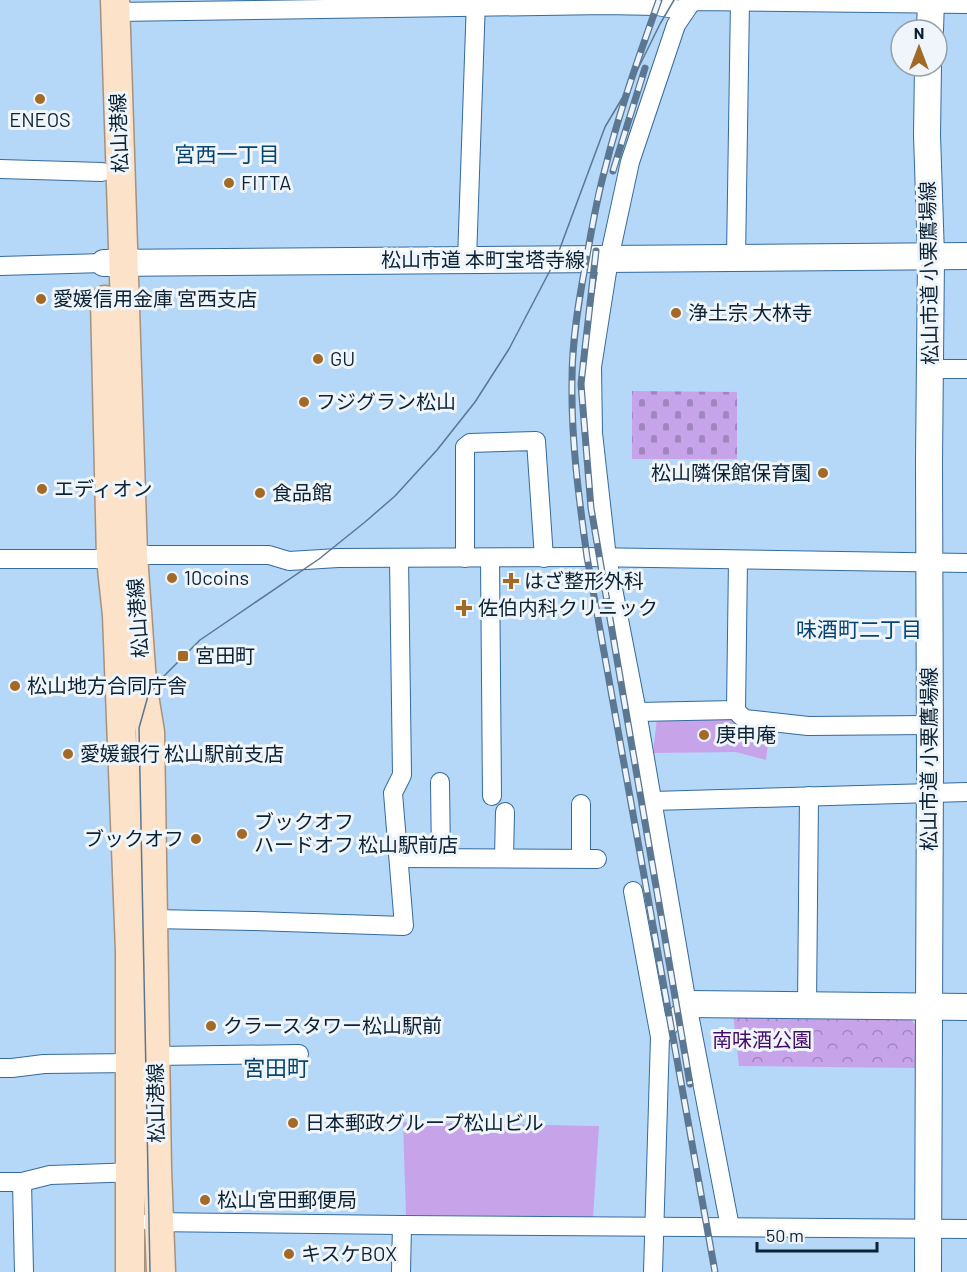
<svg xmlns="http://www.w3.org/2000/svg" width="967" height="1272" viewBox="0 0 967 1272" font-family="Barlow,'Noto Sans JP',sans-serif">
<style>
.green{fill:#c7a4ea}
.forest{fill:url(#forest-crowns)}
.cemetery{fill:url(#cemetery-stones)}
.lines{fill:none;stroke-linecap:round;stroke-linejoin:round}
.street-casing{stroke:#346b9c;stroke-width:20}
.secondary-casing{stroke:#346b9c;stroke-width:28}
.primary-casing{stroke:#a5927e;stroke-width:31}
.street{stroke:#fff;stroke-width:18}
.secondary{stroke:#fff;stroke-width:26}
.primary{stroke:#fbe2c8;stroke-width:28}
.tram{stroke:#5b7792;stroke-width:1.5}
.rail-casing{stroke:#5b7792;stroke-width:7}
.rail{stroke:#eff5fa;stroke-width:4.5;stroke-dasharray:14;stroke-linecap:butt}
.poi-dot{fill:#a26a26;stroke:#eff5fa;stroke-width:2}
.labels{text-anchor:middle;stroke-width:6;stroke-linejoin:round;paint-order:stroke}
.poi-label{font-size:20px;fill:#0b2236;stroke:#eff5fa;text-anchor:start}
.street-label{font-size:20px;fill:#0b2236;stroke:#eff5fa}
.park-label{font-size:20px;fill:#450a69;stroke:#eff5fa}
.neighbourhood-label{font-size:21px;fill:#064573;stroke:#eff5fa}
.quarter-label{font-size:22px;fill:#064573;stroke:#eff5fa}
</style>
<defs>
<pattern id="forest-crowns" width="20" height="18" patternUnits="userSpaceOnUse" patternTransform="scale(1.5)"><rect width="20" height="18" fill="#c7a4ea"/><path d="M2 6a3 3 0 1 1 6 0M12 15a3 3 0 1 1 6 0" fill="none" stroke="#a085be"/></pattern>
<pattern id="cemetery-stones" width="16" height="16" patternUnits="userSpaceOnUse" patternTransform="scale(1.5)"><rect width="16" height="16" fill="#c7a4ea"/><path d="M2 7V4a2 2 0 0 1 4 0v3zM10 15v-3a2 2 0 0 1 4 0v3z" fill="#a085be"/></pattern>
</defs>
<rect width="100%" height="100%" fill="#b5d7f8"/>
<g class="green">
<path d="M 731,716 L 770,727 L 766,760 L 736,752 L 653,753 L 657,718 Z"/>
<path d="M 403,1122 L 599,1126 L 593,1217 L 406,1215 Z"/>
</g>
<path class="forest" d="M 733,1014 L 909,1017 L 916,1026 L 916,1068 L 739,1066 Z"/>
<path class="cemetery" d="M 632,391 L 737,392 L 737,459 L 632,459 Z"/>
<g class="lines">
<g class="street-casing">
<g id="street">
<path d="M 693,0 L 676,25 L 630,162 L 609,259 L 592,367 L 593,433 L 607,558 L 637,712 L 687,1004 L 730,1227"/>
<path d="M 115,12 L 606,5 L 657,6 L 681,10 L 693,1 L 967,4"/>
<path d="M 0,169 L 102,172"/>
<path d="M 736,258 L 740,1"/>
<path d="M 467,260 L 476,0"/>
<path d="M 0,266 L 104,263"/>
<path d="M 930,369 L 967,369"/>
<path d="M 465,558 L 465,447 L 470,443 L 536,441 L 544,558"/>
<path d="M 490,558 L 492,796"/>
<path d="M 0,559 L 111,559 L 133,555 L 269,555 L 289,561 L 338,558 L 587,557 L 967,563"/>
<path d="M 736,710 L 740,715 L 745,719 L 808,726 L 930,725"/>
<path d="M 637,712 L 736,710 L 738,560"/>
<path d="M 440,782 L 441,858"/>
<path d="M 653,801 L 967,792"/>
<path d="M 581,804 L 581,858"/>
<path d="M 399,858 L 597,859"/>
<path d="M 504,858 L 505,812"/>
<path d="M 633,891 L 660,1037"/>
<path d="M 153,919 L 253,921 L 404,926 L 393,793 L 402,775 L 399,558"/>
<path d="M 807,1005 L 809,796"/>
<path d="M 156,1056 L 299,1054"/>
<path d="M 0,1068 L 12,1068 L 44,1064 L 131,1063"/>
<path d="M 0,1182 L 22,1182 L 50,1175 L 138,1172"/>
<path d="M 22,1182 L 24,1272"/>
<path d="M 150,1222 L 402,1225 L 967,1229"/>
<path d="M 401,1272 L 402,1225"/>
<path d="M 653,1272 L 660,1037 L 687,1004"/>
</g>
</g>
<g class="secondary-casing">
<g id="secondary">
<path d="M 930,30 L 931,0"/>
<path d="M 104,263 L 967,256"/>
<path d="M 687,1004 L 967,1007"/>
<path d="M 928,1272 L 930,764 L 929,461 L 931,256 L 927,135 L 928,66"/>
</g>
</g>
<g class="primary-casing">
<g id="primary">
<path d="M 115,0 L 133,555 L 142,683 L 150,732 L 157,1170 L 161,1272"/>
<path d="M 105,300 L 111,559 L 117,615 L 130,951 L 130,1272"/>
</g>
</g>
<use href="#street" class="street"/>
<use href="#secondary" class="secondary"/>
<use href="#primary" class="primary"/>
<path class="tram" d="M 150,1272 L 139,728 L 148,696 L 164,676 L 200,640 L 319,559 L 365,522 L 395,496 L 437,450 L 475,402 L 509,349 L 556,259 L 605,127 L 630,85 L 660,24 L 674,0"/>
<g class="rail-casing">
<g id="rail">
<path d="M 659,0 C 639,56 619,112 605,169 C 596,201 591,234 585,267 C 578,305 572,342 572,380 C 571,440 579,499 587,557 L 715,1272"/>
<path d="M 613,171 L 645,68"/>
<path d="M 596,251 L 581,384 L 591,508 L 690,1084"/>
</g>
</g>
<use href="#rail" class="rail"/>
</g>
<g class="poi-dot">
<circle cx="40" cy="99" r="6"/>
<circle cx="229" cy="183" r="6"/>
<circle cx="41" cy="299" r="6"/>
<circle cx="676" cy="313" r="6"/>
<circle cx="318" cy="359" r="6"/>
<circle cx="304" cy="402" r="6"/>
<circle cx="823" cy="473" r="6"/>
<circle cx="42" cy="489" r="6"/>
<circle cx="260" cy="493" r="6"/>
<circle cx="172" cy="578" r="6"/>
<path d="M508 572h6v6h6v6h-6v6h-6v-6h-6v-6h6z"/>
<path d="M461 599h6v6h6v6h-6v6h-6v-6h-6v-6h6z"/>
<rect x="177" y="650" width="12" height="12" rx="3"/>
<circle cx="15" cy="686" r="6"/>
<circle cx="704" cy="735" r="6"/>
<circle cx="68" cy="754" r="6"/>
<circle cx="242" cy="834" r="6"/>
<circle cx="196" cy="839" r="6"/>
<circle cx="211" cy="1026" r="6"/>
<circle cx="293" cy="1123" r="6"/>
<circle cx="205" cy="1200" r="6"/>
<circle cx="289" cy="1254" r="6"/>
</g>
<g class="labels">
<g class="poi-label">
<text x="40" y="127" text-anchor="middle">ENEOS</text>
<text x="241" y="190">FITTA</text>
<text x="53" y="306">愛媛信用金庫 宮西支店</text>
<text x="688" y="320">浄土宗 大林寺</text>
<text x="330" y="366">GU</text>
<text x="316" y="409">フジグラン松山</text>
<text x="811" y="480" text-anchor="end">松山隣保館保育園</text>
<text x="54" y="496">エディオン</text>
<text x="272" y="500">食品館</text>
<text x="184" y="585">10coins</text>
<text x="524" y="588">はざ整形外科</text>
<text x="478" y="615">佐伯内科クリニック</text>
<text x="195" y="663">宮田町</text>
<text x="27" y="693">松山地方合同庁舎</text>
<text x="716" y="742">庚申庵</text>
<text x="80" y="761">愛媛銀行 松山駅前支店</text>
<text x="254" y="829">ブックオフ<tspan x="254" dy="23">ハードオフ 松山駅前店</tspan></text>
<text x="184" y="846" text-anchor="end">ブックオフ</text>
<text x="223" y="1033">クラースタワー松山駅前</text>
<text x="305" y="1130">日本郵政グループ松山ビル</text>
<text x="217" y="1207">松山宮田郵便局</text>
<text x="301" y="1261">キスケBOX</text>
</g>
<g class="street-label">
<text transform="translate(119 133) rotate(-92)" y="7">松山港線</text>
<text x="483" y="267">松山市道 本町宝塔寺線</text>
<text transform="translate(929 273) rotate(-91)" y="7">松山市道 小栗鷹場線</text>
<text transform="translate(138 618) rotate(-94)" y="7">松山港線</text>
<text transform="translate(929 759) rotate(-90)" y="7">松山市道 小栗鷹場線</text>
<text transform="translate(156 1103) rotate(-91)" y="7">松山港線</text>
</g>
<g class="park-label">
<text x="762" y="1047">南味酒公園</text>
</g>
<g class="neighbourhood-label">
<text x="227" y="162">宮西一丁目</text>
<text x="859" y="637">味酒町二丁目</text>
</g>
<g class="quarter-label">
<text x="276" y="1076">宮田町</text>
</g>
</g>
<g transform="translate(919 48)"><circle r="28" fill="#eff5fa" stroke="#94a1ac" stroke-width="1.5"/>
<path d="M0-4.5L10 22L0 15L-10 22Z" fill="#a26a26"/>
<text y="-9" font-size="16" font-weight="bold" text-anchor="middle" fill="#0b2236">N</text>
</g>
<path d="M757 1242v9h120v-9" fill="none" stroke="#0b2236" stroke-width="3"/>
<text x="766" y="1242" font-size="18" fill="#0b2236" stroke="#eff5fa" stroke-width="4.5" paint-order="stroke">50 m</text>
</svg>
